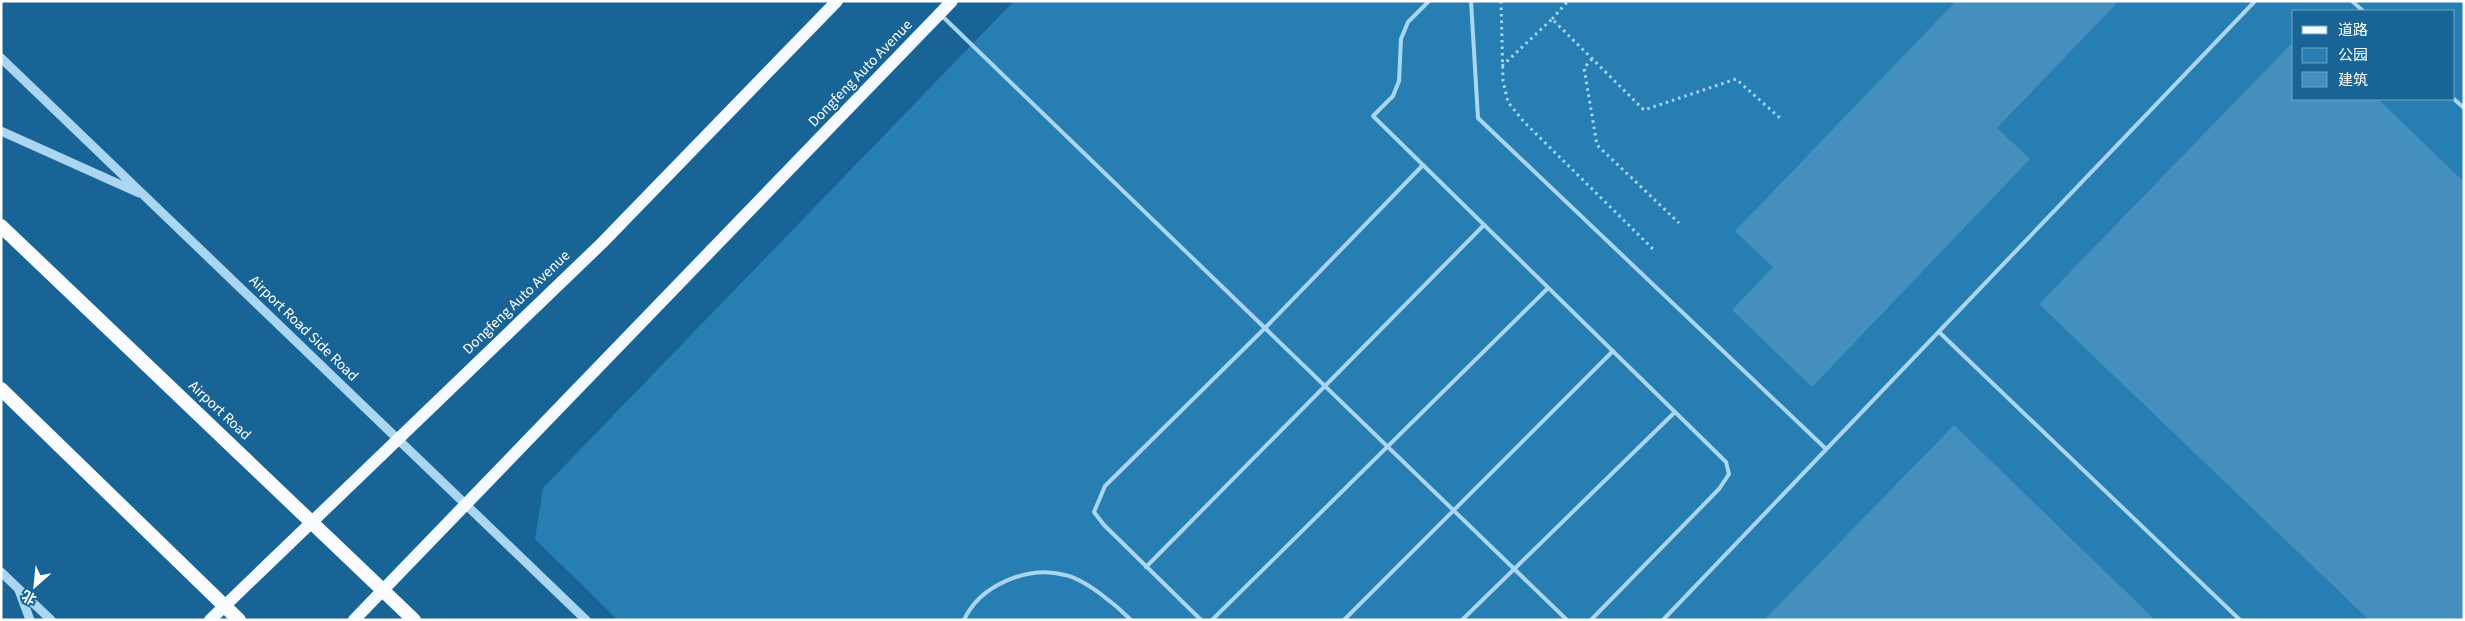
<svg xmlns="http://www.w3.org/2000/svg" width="2465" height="621" viewBox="0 0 2465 621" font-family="'Source Sans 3','Noto Sans SC',sans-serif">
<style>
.green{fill:#277eb2;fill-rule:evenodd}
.building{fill:#448fbe}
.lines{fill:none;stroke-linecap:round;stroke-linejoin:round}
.path{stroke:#aad6f1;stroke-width:3;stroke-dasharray:2.5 4;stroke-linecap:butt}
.service{stroke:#aad6f1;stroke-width:4}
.tertiary{stroke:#aad6f1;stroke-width:9}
.primary{stroke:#f4faff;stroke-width:12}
.trunk{stroke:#fafcff;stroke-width:14}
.labels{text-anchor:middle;stroke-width:4.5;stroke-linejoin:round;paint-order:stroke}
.street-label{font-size:15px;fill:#fff;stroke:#186496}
</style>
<rect width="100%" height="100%" fill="#186496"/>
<path class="green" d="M 1014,1 L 2464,1 L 2464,620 L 618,620 L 535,539 L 543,488 ZM 2294,11 L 2454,11 L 2454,99 L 2294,99 Z"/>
<g class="building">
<path d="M 1956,1 L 2119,1 L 1997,128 L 2030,159 L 1812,387 L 1732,310 L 1773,267 L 1735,231 Z"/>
<path d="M 2294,41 L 2294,99 L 2378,99 L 2464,182 L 2464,620 L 2369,620 L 2039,304 Z"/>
<path d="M 1954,425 L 2155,620 L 1764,620 Z"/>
</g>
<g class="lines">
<g class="path">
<path d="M 1501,1 L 1503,81 L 1508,102 L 1524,122 L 1653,249"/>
<path d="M 1552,19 L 1568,1"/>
<path d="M 1592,59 L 1584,68 L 1597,145 L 1679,223"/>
<path d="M 1502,66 L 1552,19 L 1644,110 L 1736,79 L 1780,118"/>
</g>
<g class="service">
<path d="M 1429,1 L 1408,22 L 1401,39 L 1399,81 L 1393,96 L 1373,116 L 1726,462 L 1729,474 L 1719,489 L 1591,620"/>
<path d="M 1471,1 L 1478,118 L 1825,448"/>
<path d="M 2352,1 L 2363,11"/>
<path d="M 941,15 L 1567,620"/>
<path d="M 2454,99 L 2464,108"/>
<path d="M 1939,332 L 2240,620"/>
<path d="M 1146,567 L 1484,225"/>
<path d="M 964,620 C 980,585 1028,565 1065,575 C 1085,579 1116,605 1131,620"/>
<path d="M 1201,620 L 1104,525 L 1094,512 L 1105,486 L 1265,328 L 1423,165"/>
<path d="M 1212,620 L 1548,288"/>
<path d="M 1344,620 L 1613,351"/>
<path d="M 1462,620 L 1675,412"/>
<path d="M 1663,620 L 2255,1"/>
</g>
<g class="tertiary">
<path d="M 1,58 L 586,620"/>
<path d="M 1,131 L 139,193"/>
<path d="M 1,572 L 51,620"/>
<path d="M 19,590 L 30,620"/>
</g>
<g class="primary">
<path d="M 210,620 L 602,243 L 837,1"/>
<path d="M 354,620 L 952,1"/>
</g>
<g class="trunk">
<path d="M 1,226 L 414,620"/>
<path d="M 1,389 L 239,620"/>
</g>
</g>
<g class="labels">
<g class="street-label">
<text transform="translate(860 73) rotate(-46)" y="5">Dongfeng Auto Avenue</text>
<text transform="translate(516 302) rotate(-44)" y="5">Dongfeng Auto Avenue</text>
<text transform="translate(304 328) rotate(44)" y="5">Airport Road Side Road</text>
<text transform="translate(220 410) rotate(43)" y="5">Airport Road</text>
</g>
</g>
<rect width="2465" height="621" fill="none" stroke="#ffffff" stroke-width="5"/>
<rect x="2292" y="10" width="162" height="90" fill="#186496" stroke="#74a2c0"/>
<rect x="2302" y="26" width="25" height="8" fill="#f4faff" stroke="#74a2c0"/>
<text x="2338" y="35" font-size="15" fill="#ffffff">道路</text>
<rect x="2302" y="48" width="25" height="15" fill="#277eb2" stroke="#74a2c0"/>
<text x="2338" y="60" font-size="15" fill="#ffffff">公园</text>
<rect x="2302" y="72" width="25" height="15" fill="#448fbe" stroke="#74a2c0"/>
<text x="2338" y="85" font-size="15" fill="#ffffff">建筑</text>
<g transform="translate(35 586) rotate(207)" stroke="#186496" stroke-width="4" paint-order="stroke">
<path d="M0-4L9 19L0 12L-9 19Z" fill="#ffffff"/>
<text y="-8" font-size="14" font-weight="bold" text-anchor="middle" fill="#ffffff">北</text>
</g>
</svg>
